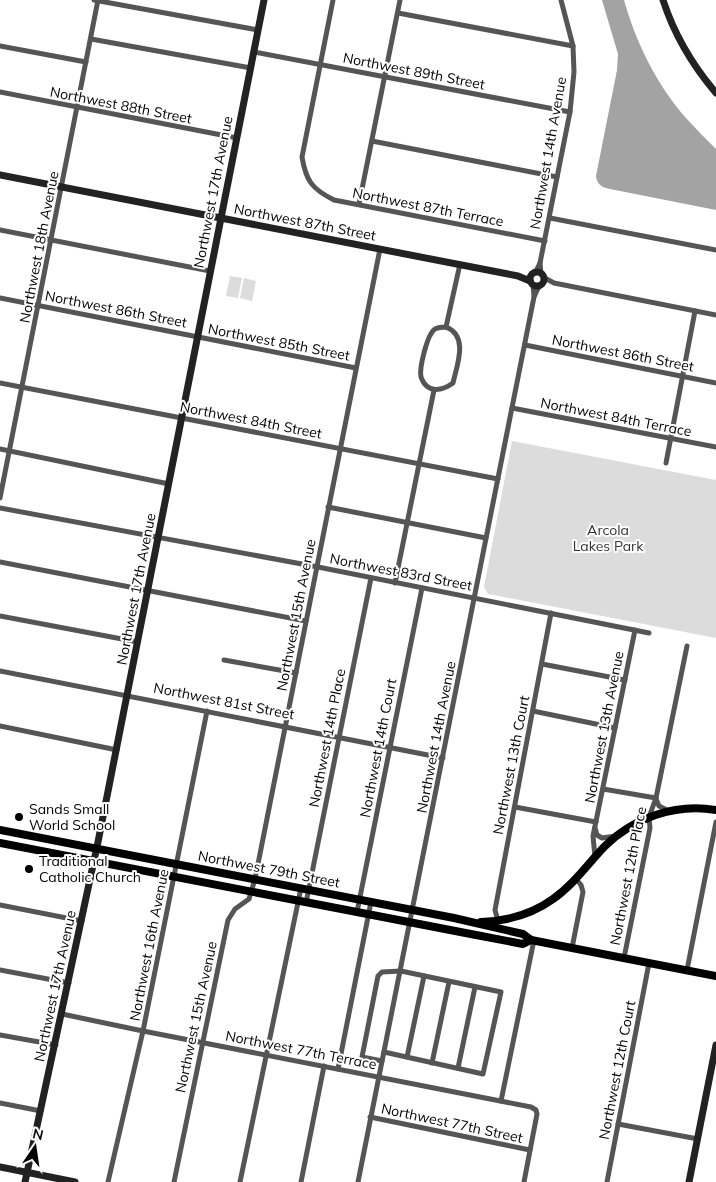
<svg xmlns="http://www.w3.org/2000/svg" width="716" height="1182" viewBox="0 0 716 1182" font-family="Mulish,sans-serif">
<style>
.green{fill:#dcdcdc}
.water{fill:#a3a3a3}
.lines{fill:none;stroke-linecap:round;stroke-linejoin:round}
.street{stroke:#555;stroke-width:5}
.secondary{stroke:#222;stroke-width:7}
.primary{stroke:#000;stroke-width:8}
.poi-dot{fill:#000;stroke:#fff;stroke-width:2}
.labels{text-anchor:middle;stroke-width:4;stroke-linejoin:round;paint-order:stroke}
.street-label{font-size:14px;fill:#000;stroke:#fff}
.park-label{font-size:14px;fill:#333;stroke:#fff}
.poi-label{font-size:14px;fill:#000;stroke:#fff;text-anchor:start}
</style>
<rect width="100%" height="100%" fill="#fff"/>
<g class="green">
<path d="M 230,276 L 242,278 L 238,298 L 226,296 Z"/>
<path d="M 244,278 L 256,281 L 252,301 L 240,298 Z"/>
<path d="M 512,441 L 716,480 L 716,638 L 488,594 L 484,587 Z"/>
</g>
<path class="water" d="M 602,0 L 624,0 C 636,43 657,85 686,118 C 696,129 706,139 716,149 L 716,210 L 610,189 C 602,187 597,185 596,176 L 617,70 L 618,54 Z"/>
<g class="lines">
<g class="street">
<path d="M 94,0 L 258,30"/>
<path d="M 333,0 L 302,157 C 306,181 312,189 334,200 L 545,241"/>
<path d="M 398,13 L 573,46"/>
<path d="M 91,39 L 251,68"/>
<path d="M 0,46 L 86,62"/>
<path d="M 254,52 L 570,112"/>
<path d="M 0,92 L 237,138"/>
<path d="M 372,141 L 557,177"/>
<path d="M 359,204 L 400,0"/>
<path d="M 550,218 L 716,250"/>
<path d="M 0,230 L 210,271"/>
<path d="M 535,273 L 540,263"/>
<path d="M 541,274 L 540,263 L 570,112 L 574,72 L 573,46 L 561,0"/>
<path d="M 543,277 L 554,283 L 716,315"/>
<path d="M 533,285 L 534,296"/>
<path d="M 0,298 L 356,368"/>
<path d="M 446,327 C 469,336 457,365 453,383 C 442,391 427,394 421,377 C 419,369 427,334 435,329 C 437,328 443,327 446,327 Z"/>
<path d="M 446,327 L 460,264"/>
<path d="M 525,345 L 716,383"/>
<path d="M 0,383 L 498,479"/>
<path d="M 512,408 L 716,447"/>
<path d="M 0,449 L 169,484"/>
<path d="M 666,463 L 695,311"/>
<path d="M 0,498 L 98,0"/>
<path d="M 328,507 L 486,538"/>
<path d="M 0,508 L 318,567 L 649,633"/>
<path d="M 0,562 L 306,621"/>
<path d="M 395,583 L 434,390"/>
<path d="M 0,616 L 138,642"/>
<path d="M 224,660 L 296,673"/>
<path d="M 542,664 L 625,680"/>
<path d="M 0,671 L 443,758"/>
<path d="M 533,711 L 615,728"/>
<path d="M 0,726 L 117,750"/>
<path d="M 603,789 L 656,798"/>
<path d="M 656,799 L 659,806 L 669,811"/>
<path d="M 515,807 L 596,822"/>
<path d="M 595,828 L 597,835 L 602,838 L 616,836"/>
<path d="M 595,857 L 593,836 L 635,630"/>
<path d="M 306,903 L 371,578"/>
<path d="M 0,905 L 82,921"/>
<path d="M 357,912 L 422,588"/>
<path d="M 498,921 L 495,910 L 551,613"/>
<path d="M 572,948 L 583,892 L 581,885 L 576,879"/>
<path d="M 624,958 L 650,828 L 649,817 L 656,798 L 687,646"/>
<path d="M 0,970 L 69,983"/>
<path d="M 687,970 L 716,822"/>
<path d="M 62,1014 L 143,1031 L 531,1107 L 536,1110 L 537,1114 L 524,1182"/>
<path d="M 0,1035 L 56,1045"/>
<path d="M 407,1057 L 424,976"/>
<path d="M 382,1061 L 362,1057 L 378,976 L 382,972 L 401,971 L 501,992 L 483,1074 L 384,1052"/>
<path d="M 432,1063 L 449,982"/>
<path d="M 458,1068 L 475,987"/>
<path d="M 338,1069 L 371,902"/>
<path d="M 501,1101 L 534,940"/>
<path d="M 0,1103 L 41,1111"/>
<path d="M 370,1117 L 530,1150"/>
<path d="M 618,1124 L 698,1139"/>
<path d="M 108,1182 L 143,1031 L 207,711"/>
<path d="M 174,1182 L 228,920 L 235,909 L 249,899 L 255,879 L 380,249"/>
<path d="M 240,1182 L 301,888"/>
<path d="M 301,1182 L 324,1066"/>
<path d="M 358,1182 L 534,297 L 539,286"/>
<path d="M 607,1182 L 649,963"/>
</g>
<g class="secondary">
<path d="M 663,0 C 674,34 693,66 716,93"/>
<path d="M 0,175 L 518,276 L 530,281"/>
<circle cx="537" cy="279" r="7"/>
<path d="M 0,1167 L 75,1182"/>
<path d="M 25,1182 L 98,842 L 264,0"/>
<path d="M 689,1182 L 716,1045"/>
</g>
<g class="primary">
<path d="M 0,830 L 454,918 L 523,934 L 531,940 L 716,976"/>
<path d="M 0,843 L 476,935 L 523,944 L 531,940"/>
<path d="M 481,922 C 508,921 531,915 553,899 C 573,885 587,865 604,847 C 633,818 675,803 716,810"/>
</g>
</g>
<g class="poi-dot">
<circle cx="19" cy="817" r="5"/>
<circle cx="29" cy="869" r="5"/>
</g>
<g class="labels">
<g class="street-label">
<text transform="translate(414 71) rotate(11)" y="5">Northwest 89th Street</text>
<text transform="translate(121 105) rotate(11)" y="5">Northwest 88th Street</text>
<text transform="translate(548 153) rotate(-80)" y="5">Northwest 14th Avenue</text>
<text transform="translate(213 192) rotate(-79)" y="5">Northwest 17th Avenue</text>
<text transform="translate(428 207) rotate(11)" y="5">Northwest 87th Terrace</text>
<text transform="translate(305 222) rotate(11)" y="5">Northwest 87th Street</text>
<text transform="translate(39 247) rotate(-79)" y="5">Northwest 18th Avenue</text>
<text transform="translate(116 309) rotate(11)" y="5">Northwest 86th Street</text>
<text transform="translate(279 342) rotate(11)" y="5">Northwest 85th Street</text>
<text transform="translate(623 353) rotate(11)" y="5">Northwest 86th Street</text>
<text transform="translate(616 417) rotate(11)" y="5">Northwest 84th Terrace</text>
<text transform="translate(251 420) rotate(11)" y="5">Northwest 84th Street</text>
<text transform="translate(401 572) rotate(11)" y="5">Northwest 83rd Street</text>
<text transform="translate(136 589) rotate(-79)" y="5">Northwest 17th Avenue</text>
<text transform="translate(296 615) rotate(-79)" y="5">Northwest 15th Avenue</text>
<text transform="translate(224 701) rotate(11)" y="5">Northwest 81st Street</text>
<text transform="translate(604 727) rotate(-79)" y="5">Northwest 13th Avenue</text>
<text transform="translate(436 737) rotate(-79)" y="5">Northwest 14th Avenue</text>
<text transform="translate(327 738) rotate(-79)" y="5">Northwest 14th Place</text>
<text transform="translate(378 748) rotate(-79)" y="5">Northwest 14th Court</text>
<text transform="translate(511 765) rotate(-79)" y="5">Northwest 13th Court</text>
<text transform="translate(269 869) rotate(11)" y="5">Northwest 79th Street</text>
<text transform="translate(628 876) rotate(-79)" y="5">Northwest 12th Place</text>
<text transform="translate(149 945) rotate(-79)" y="5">Northwest 16th Avenue</text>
<text transform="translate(55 986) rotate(-78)" y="5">Northwest 17th Avenue</text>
<text transform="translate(196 1017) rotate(-78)" y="5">Northwest 15th Avenue</text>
<text transform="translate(301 1050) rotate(11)" y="5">Northwest 77th Terrace</text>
<text transform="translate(617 1070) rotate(-79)" y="5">Northwest 12th Court</text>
<text transform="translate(452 1123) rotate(12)" y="5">Northwest 77th Street</text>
</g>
<g class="park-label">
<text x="608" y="535">Arcola<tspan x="608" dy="16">Lakes Park</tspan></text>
</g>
<g class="poi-label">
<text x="29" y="814">Sands Small<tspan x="29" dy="16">World School</tspan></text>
<text x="39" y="866">Traditional<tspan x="39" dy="16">Catholic Church</tspan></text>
</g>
</g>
<g transform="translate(35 1147) rotate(13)" stroke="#ffffff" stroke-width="4" paint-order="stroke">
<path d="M0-4L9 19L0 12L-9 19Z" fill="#000000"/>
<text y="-8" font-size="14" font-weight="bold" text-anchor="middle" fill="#000000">N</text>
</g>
</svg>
